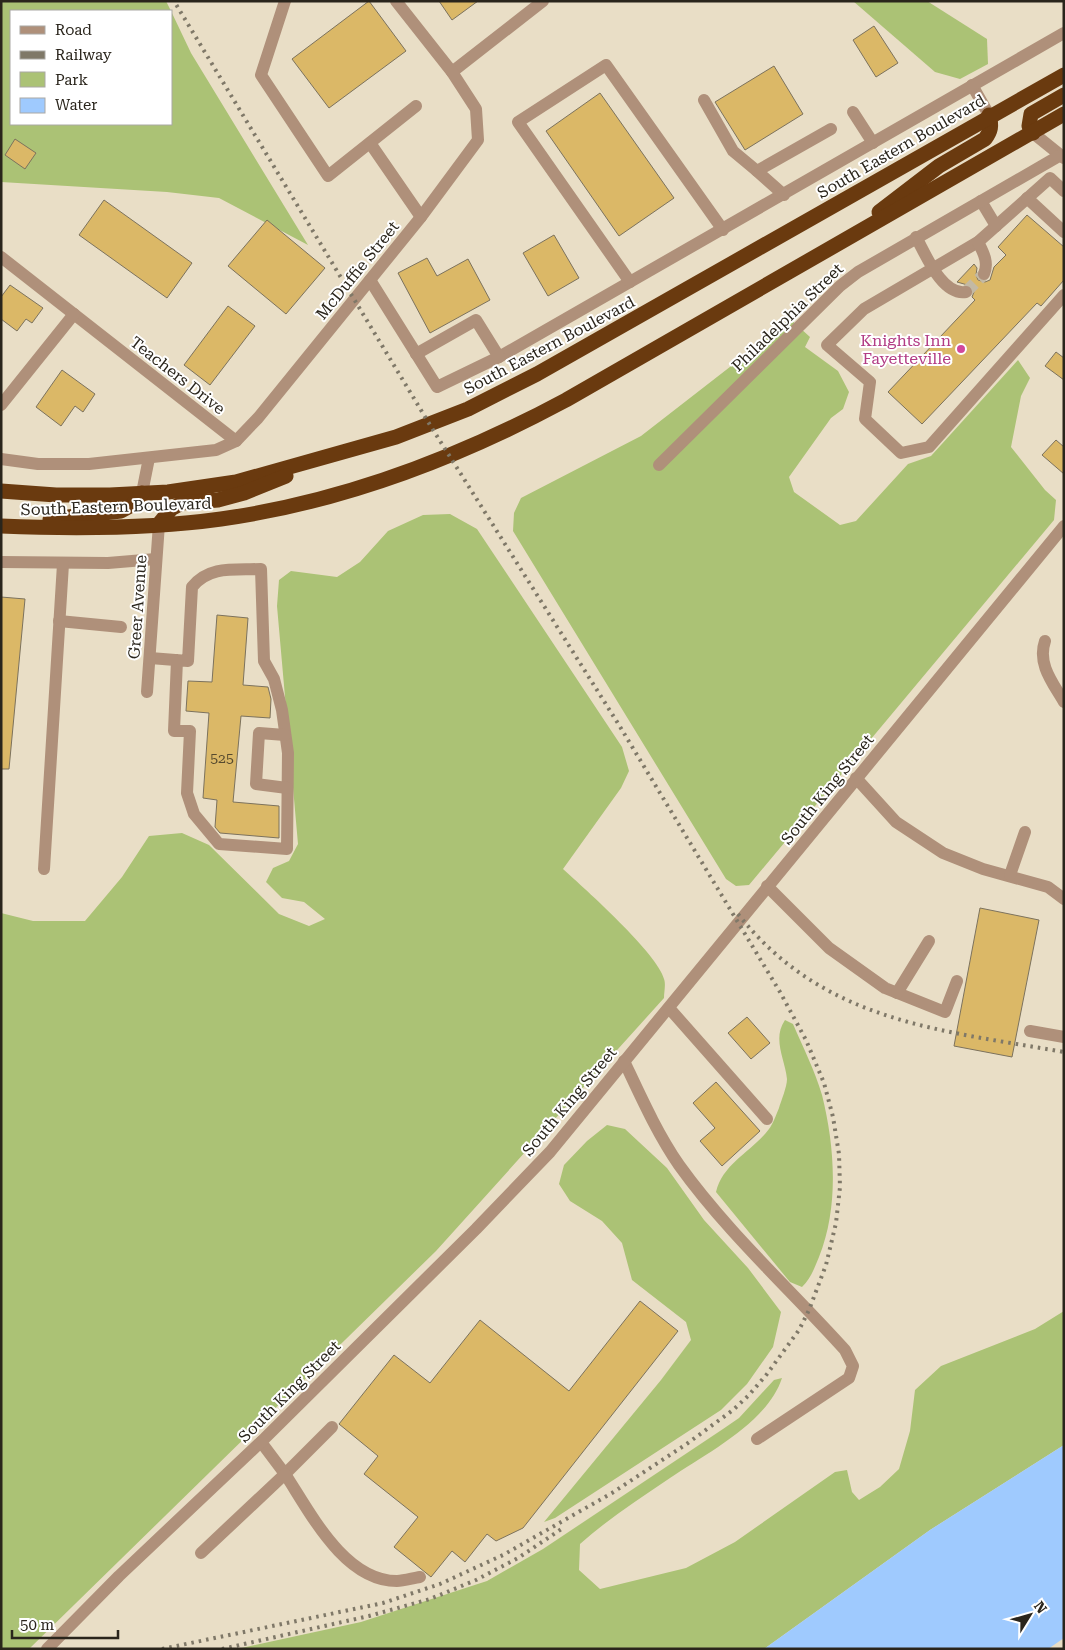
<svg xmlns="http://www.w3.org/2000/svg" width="1065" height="1650" viewBox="0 0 1065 1650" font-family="'Roboto Serif',serif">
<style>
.green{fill:#abc275}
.water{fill:#9fcafe}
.building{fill:#dbb867;stroke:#7c725d}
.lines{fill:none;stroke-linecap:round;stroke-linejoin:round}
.minor-tunnel{stroke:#c3b9a4;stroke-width:12;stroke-dasharray:12 6;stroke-linecap:butt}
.minor{stroke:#af907a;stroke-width:12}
.highway{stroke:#6a3a0f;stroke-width:15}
.rail{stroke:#7f7868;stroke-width:4;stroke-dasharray:2.5 5;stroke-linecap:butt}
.hotel-dot{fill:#d1479c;stroke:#fff;stroke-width:2}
.labels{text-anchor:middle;stroke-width:4;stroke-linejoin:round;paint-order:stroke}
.number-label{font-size:14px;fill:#564a2f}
.street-label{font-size:16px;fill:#2a251c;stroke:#fff}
.hotel-label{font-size:16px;fill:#b23c85;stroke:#fff;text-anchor:end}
</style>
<rect width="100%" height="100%" fill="#e9dec6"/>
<g class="green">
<path d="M 1,1 L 166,1 L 171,11 L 11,11 L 11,124 L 171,124 L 171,11 L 191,53 L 308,245 L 219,198 L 167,192 L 1,182 Z"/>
<path d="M 853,1 L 927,1 L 987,39 L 988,64 L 960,79 L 935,72 Z"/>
<path d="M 789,318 L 810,337 L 805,347 L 838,371 L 849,392 L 843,409 L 831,418 L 789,477 L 794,492 L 840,525 L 856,521 L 908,464 L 931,456 L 1018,360 L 1030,378 L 1021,396 L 1011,447 L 1045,490 L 1056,500 L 1054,520 L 749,885 L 736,886 L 726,879 L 513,531 L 514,513 L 521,498 L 641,436 L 780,328 Z"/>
<path d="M 450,514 L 477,529 L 622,747 L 629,771 L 621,788 L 563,869 C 585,889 658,954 664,979 C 666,984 664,992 664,998 L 436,1251 L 29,1649 L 1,1649 L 1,913 L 33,921 L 85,921 L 122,877 L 149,836 L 182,833 L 209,845 L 279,914 L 309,926 L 325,919 L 304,902 L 282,898 L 266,882 L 273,868 L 289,861 L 298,844 L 277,606 L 279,580 L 291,571 L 337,577 L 360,562 L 388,531 L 423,515 Z"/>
<path d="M 785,1020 L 793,1024 C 803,1047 815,1071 822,1095 C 835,1147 839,1207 819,1257 C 814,1269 811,1278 802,1287 L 790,1282 L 716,1192 C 723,1163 752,1152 769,1129 C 773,1124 776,1115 779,1108 C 781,1101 787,1087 787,1079 C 785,1059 772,1039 785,1020 Z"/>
<path d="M 607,1125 L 625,1129 L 667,1168 L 704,1220 L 748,1268 L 781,1312 L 773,1347 L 747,1384 L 721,1410 L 555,1518 L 544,1522 L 661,1380 L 691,1340 L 686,1322 L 632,1280 L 622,1243 L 602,1221 L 570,1201 L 559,1184 L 564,1165 L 587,1141 Z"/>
<path d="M 1064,1311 L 1064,1445 L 930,1530 L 764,1649 L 237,1649 L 361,1622 L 487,1581 L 543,1549 L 723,1429 L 739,1418 L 774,1380 L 782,1378 C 768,1422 707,1453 670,1478 C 639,1499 608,1519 580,1544 L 579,1570 L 600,1589 L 686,1568 L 735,1542 L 835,1472 L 847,1470 L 852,1492 L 859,1500 L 880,1487 L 899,1469 L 910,1431 L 915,1390 L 941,1366 L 1035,1329 Z"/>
</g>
<path class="water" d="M 1064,1445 L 1064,1638 L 1048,1649 L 764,1649 L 930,1530 Z"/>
<g class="building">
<path d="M 369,1 L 406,51 L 329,108 L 292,59 Z"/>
<path d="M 439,1 L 478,1 L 452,20 Z"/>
<path d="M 874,26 L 898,63 L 876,77 L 853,40 Z"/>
<path d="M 774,66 L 803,114 L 745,150 L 715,102 Z"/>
<path d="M 600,93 L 674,198 L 619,236 L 546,131 Z"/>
<path d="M 15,139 L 36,153 L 25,169 L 5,155 Z"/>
<path d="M 104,200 L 192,263 L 167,298 L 79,235 Z"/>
<path d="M 1027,215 L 1064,247 L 1064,280 L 1041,306 L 1037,303 L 922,424 L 888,392 L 975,300 L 972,297 L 974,292 L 971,286 L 957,282 L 974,264 L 977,268 L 976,275 L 978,280 L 985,282 L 990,280 L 994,267 L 1006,255 L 998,247 Z"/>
<path d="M 267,220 L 325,268 L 286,314 L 228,266 Z"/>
<path d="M 554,235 L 579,278 L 548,296 L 523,253 Z"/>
<path d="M 427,258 L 437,276 L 468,259 L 490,300 L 430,333 L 398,273 Z"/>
<path d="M 10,285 L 43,308 L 32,323 L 26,319 L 17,331 L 1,319 L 1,297 Z"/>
<path d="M 228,306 L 255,326 L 210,385 L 184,365 Z"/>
<path d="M 1056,352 L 1064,358 L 1064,380 L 1045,366 Z"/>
<path d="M 62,370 L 95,394 L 83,412 L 75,406 L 61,426 L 36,407 Z"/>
<path d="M 1056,440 L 1064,447 L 1064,474 L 1042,455 Z"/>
<path d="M 1,597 L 25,599 L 9,769 L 1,769 Z"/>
<path d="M 217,615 L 248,618 L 243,685 L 268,687 L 271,699 L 270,718 L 241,716 L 233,802 L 279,806 L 279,838 L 220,833 L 215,827 L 217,800 L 203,798 L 209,713 L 186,711 L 188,681 L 212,682 Z"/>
<path d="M 980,908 L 1039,920 L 1012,1057 L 954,1046 Z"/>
<path d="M 747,1017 L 770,1043 L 751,1059 L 728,1033 Z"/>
<path d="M 716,1082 L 760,1131 L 722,1166 L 700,1141 L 715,1128 L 693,1103 Z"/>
<path d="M 640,1301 L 678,1331 L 523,1528 L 496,1541 L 487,1534 L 465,1562 L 452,1551 L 431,1577 L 394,1547 L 418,1517 L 364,1474 L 378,1456 L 339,1424 L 394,1355 L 430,1383 L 480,1320 L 569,1391 Z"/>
</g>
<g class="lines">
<path class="minor-tunnel" d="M 966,292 L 984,274"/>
<g class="minor">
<path d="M 285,1 L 261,75 L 328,176 L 416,106"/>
<path d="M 452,72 L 543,1"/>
<path d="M 972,85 L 989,115"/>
<path d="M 704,100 L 733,151 L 757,171"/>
<path d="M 853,112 L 873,143"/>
<path d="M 1033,133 L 1064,158"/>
<path d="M 370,143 L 421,217"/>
<path d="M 1064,191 L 1050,178 L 978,242 L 864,309 L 827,345 L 870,382 L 865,419 L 901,453 L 929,447 L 1064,295"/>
<path d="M 784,195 L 757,171 L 831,129"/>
<path d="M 1027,198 L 1064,232"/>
<path d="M 981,201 L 996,226"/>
<path d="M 916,237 C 926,255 942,296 966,292"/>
<path d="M 978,242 C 983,252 989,262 984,274"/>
<path d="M 1,257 L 236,441"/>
<path d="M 370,280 L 437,387 L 499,357 L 1064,33"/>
<path d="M 630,282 L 518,122 L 606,65 L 723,230"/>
<path d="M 416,354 L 476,320 L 499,357"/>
<path d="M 1,405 L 74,314"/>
<path d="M 1,459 L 38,464 L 89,464 L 216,450 L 236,441 L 258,418 L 421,217 L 478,140 L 476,109 L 452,72 L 396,1"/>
<path d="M 659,465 L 840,286 L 858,272 L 1059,156"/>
<path d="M 142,493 L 149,458"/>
<path d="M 1,562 L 108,563 L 156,559"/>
<path d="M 59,621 L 121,627"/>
<path d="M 1045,641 C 1037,664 1053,683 1064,702"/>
<path d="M 150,658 L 188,661 L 192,587 C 209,565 236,570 261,569 L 264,661 L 274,679 L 282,710 L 288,753 L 287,849 L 219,844 L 194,814 L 187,793 L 190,731 L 174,731 L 177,660"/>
<path d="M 147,692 L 159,524"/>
<path d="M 285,735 L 259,733 L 256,784 L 287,788"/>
<path d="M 856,778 L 896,822 L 943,853 L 983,869 L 1048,887 L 1064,899"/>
<path d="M 44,869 L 63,564"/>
<path d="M 1010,875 L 1025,832"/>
<path d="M 767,886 L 829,948 L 885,988 L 945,1012 L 957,981"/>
<path d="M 897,993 L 929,941"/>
<path d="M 669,1008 L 767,1119"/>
<path d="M 1030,1031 L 1064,1037"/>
<path d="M 624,1061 C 641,1097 657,1133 679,1165 C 727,1232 790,1289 845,1350 L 853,1366 L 849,1378 L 757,1439"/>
<path d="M 261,1442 L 285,1474 L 332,1427"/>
<path d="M 201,1553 L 285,1474 C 310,1512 344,1581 397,1581 C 404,1581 413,1578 420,1577"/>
<path d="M 47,1649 L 119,1576 L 265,1438 L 476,1229 L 550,1152 L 1064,526"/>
</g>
<g class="highway">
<path d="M 1033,133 L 1029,126 L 1031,114 L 1064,95"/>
<path d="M 879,212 L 939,166 L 985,139 C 991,131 992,126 989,115"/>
<path d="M 1,491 L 56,495 L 110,495 L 168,492 L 236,482 L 396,437 L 468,409 L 537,374 L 1064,75"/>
<path d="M 50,519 L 121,511 L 132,505 L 142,493"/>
<path d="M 159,524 L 171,509 L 182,503 L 218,500 L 244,493 L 286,476"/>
<path d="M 1,526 C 74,529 149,529 221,519 C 343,502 458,458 566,400 L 1064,114"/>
</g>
<g class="rail">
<path d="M 738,914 C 823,1022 939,1030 1064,1052"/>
<path d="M 162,1649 L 383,1603 L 440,1584 L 503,1555 L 612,1493 L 688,1443 L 733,1410 L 749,1395 L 767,1374 L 799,1330 L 809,1310 L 826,1265 L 836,1223 L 840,1187 L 839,1154 L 833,1117 L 824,1083 L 806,1040 L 780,992 L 619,725 L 430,425 L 174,1"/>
<path d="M 222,1649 L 369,1616 L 430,1599 L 476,1580 L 518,1558 L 563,1528"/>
</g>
</g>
<circle class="hotel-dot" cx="961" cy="349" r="5"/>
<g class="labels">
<g class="number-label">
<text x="222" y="763">525</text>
</g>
<g class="street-label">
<text transform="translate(901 146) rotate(-30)" y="6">South Eastern Boulevard</text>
<text transform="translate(357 270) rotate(-51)" y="6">McDuffie Street</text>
<text transform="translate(787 317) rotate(-44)" y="6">Philadelphia Street</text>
<text transform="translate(549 345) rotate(-28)" y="6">South Eastern Boulevard</text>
<text transform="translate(178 375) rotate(38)" y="6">Teachers Drive</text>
<text transform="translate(116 506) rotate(-2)" y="6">South Eastern Boulevard</text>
<text transform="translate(137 607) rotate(-86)" y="6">Greer Avenue</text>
<text transform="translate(827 789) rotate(-51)" y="6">South King Street</text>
<text transform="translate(569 1101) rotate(-50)" y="6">South King Street</text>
<text transform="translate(289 1391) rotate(-45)" y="6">South King Street</text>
</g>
<g class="hotel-label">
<text x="951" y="346">Knights Inn<tspan x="951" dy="18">Fayetteville</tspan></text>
</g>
</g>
<rect width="1065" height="1650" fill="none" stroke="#2a251c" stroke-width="5"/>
<rect x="10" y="10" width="162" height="115" fill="#ffffff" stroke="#aaa8a4"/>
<rect x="20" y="26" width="25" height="8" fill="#af907a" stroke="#aaa8a4"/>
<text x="55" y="35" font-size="15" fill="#2a251c">Road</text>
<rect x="20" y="51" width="25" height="8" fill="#7f7868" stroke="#aaa8a4"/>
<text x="55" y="60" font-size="15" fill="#2a251c">Railway</text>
<rect x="20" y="72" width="25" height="15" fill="#abc275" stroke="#aaa8a4"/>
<text x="55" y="85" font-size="15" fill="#2a251c">Park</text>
<rect x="20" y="98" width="25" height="15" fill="#9fcafe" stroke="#aaa8a4"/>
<text x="55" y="110" font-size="15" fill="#2a251c">Water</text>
<g transform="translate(1030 1615) rotate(53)" stroke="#ffffff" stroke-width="4" paint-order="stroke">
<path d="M0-4L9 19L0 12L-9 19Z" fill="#2a251c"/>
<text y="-8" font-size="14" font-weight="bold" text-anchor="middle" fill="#2a251c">N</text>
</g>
<path d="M12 1630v8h106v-8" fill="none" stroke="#2a251c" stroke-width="2.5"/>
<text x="20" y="1630" font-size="15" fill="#2a251c" stroke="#ffffff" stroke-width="4" paint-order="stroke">50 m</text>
</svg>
